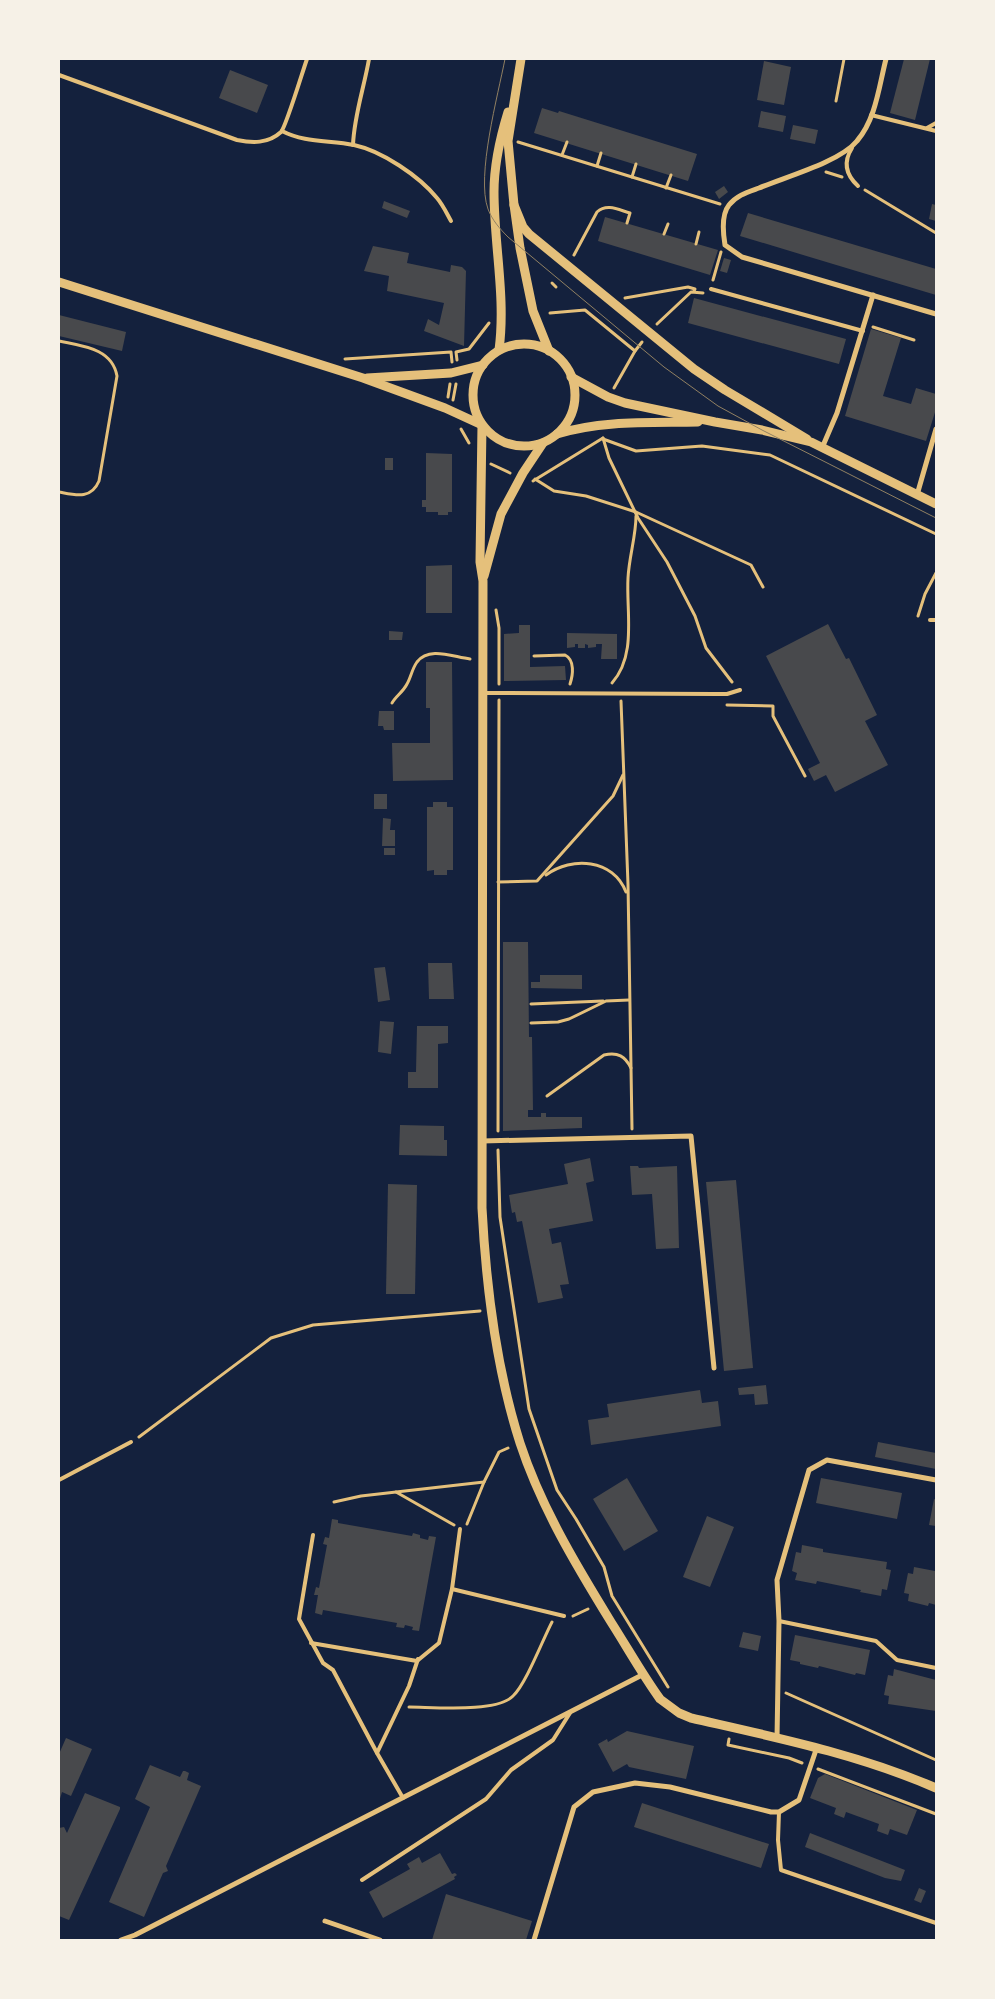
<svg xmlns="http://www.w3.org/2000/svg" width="995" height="1999" viewBox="0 0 995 1999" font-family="'Source Sans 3',sans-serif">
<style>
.building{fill:#48494c}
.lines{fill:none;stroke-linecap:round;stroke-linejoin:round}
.path{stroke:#e5c07b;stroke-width:3}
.service{stroke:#e5c07b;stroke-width:4}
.minor{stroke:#e5c07b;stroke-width:5}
.tertiary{stroke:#e5c07b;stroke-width:9}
.tram{stroke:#918062;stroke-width:1}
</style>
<rect width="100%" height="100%" fill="#14213d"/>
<g class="building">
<path d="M 904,59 L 930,59 L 915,120 L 890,113 Z"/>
<path d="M 764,61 L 791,67 L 784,105 L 757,100 Z"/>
<path d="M 230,70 L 268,85 L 257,113 L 219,98 Z"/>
<path d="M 542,108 L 558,113 L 559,111 L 697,154 L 688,181 L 534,133 Z"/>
<path d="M 761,111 L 786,116 L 783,132 L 758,127 Z"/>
<path d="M 793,125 L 818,130 L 815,144 L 790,139 Z"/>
<path d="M 724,186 L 728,192 L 719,199 L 715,192 Z"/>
<path d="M 384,201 L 410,211 L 407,218 L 382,208 Z"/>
<path d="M 932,204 L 936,205 L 936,221 L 929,219 Z"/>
<path d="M 748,213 L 936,269 L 936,295 L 740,236 Z"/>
<path d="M 605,217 L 718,250 L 710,275 L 598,241 Z"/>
<path d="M 373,246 L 409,253 L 407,263 L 450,272 L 451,265 L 462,267 L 466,271 L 464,346 L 424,331 L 428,319 L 439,325 L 444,303 L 387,291 L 389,276 L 364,271 Z"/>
<path d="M 724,258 L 731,260 L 727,273 L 720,271 Z"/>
<path d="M 694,298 L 846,339 L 839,364 L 688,323 Z"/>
<path d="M 59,315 L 126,332 L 122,351 L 59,336 Z"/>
<path d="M 871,329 L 901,338 L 883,396 L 911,404 L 916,388 L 936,394 L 936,409 L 926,441 L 845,416 Z"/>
<path d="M 426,453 L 452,454 L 452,512 L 448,512 L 448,515 L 438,515 L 438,512 L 426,512 L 426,507 L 422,507 L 422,500 L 426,500 Z"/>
<rect x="385" y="458" width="8" height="12"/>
<path d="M 452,565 L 452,613 L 426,613 L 426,566 Z"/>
<path d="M 828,624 L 846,659 L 849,658 L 877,715 L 865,721 L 888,765 L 835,792 L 826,775 L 814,781 L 808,769 L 820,763 L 766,656 Z"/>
<path d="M 519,625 L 530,625 L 530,667 L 565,666 L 566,680 L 504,681 L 504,634 L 519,633 Z"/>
<path d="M 389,631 L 403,632 L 402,640 L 389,640 Z"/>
<path d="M 567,633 L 617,634 L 617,659 L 601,659 L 602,644 L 596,644 L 596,647 L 588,648 L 588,645 L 585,644 L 585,648 L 578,648 L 578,644 L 575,644 L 575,647 L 567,648 Z"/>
<path d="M 426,662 L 452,662 L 453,780 L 393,781 L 392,743 L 430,743 L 430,708 L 426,708 Z"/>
<path d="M 379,711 L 394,711 L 394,730 L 384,730 L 383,726 L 378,726 Z"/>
<rect x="374" y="794" width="13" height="15"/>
<path d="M 433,802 L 447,802 L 447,807 L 453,807 L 453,870 L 447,870 L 447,875 L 434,875 L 434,870 L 427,871 L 427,807 L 433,807 Z"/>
<path d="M 383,818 L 391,819 L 390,830 L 395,830 L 395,846 L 382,846 Z"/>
<rect x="384" y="848" width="11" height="7"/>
<path d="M 503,942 L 528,942 L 529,1037 L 532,1037 L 533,1110 L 528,1110 L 528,1117 L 541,1117 L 541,1113 L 546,1113 L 546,1117 L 582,1117 L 582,1128 L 503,1131 Z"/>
<path d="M 428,963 L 452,963 L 454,999 L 429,999 Z"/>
<path d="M 385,967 L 390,1000 L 378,1002 L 374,968 Z"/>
<path d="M 540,975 L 582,975 L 582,989 L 531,988 L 531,982 L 540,982 Z"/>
<path d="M 380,1021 L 394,1022 L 391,1054 L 378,1052 Z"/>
<path d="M 417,1026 L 448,1026 L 448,1043 L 438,1044 L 438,1088 L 408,1088 L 408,1072 L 416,1072 Z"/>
<path d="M 400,1125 L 444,1126 L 444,1140 L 447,1140 L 447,1156 L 399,1155 Z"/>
<path d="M 590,1158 L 594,1181 L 586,1183 L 593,1221 L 549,1229 L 552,1244 L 561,1242 L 569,1284 L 560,1285 L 563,1298 L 538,1303 L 522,1221 L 517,1222 L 515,1212 L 512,1213 L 509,1195 L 568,1184 L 564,1164 Z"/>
<path d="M 630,1166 L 638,1166 L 639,1168 L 677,1166 L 679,1248 L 656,1249 L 652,1194 L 632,1195 Z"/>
<path d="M 736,1180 L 753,1368 L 724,1371 L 706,1182 Z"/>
<path d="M 388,1184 L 417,1185 L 415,1294 L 386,1294 Z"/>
<path d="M 766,1385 L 768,1404 L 755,1405 L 754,1394 L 739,1395 L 738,1388 Z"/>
<path d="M 700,1390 L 702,1403 L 718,1401 L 721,1426 L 591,1445 L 588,1420 L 609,1417 L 607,1404 Z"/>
<path d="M 878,1442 L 936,1453 L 936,1469 L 875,1457 Z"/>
<path d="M 627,1478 L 658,1531 L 624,1551 L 593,1499 Z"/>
<path d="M 821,1478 L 902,1493 L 897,1519 L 816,1503 Z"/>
<path d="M 934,1499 L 936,1500 L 936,1526 L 929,1525 Z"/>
<path d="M 707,1516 L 734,1527 L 710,1587 L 683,1577 Z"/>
<path d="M 332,1519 L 338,1520 L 338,1523 L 412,1536 L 413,1533 L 420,1535 L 420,1538 L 428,1540 L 429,1536 L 436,1537 L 419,1631 L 412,1630 L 413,1627 L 405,1625 L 404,1628 L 396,1627 L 397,1623 L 323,1610 L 322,1615 L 315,1613 L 318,1595 L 314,1595 L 316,1587 L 319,1588 L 327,1545 L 323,1544 L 325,1537 L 329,1538 Z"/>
<path d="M 802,1545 L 823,1549 L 823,1552 L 887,1562 L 886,1569 L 891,1570 L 887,1590 L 882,1589 L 881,1596 L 860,1592 L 861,1590 L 817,1581 L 816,1584 L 795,1580 L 797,1573 L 792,1571 L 796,1552 L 801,1553 Z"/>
<path d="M 914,1567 L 935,1571 L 936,1605 L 929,1603 L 928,1606 L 908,1601 L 909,1594 L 904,1593 L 908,1573 L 913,1574 Z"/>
<path d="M 743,1632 L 761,1636 L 758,1651 L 739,1647 Z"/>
<path d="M 795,1635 L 870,1650 L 865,1675 L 856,1673 L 855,1675 L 819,1666 L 818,1668 L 800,1664 L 800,1662 L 790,1660 Z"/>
<path d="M 894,1669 L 936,1680 L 936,1711 L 888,1704 L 889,1696 L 884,1695 L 888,1675 L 893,1676 Z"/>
<path d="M 627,1731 L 694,1746 L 686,1779 L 629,1767 L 627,1764 L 613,1772 L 598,1744 L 607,1739 L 608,1742 Z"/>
<path d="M 66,1738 L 92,1749 L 71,1796 L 62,1792 L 59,1802 L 59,1754 Z"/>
<path d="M 150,1765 L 180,1777 L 183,1771 L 185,1771 L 189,1773 L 187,1780 L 201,1786 L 166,1866 L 168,1871 L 163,1873 L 144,1917 L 109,1902 L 150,1807 L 135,1799 Z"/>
<path d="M 825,1774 L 917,1810 L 907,1835 L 890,1829 L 888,1835 L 877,1831 L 879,1824 L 846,1812 L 844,1818 L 834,1814 L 836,1808 L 810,1798 L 818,1778 Z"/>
<path d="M 85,1793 L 120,1807 L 120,1809 L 69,1920 L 59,1916 L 59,1853 L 60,1849 L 59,1849 L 59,1828 L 64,1827 L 67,1833 Z"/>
<path d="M 642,1803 L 769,1844 L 761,1868 L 634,1827 Z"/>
<path d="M 810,1833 L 905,1870 L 901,1881 L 885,1878 L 805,1847 Z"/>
<path d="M 440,1853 L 452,1874 L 455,1873 L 457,1875 L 454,1877 L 455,1879 L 383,1918 L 369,1892 L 410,1869 L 407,1864 L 419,1857 L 422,1863 Z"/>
<path d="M 919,1888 L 926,1891 L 921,1903 L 914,1900 Z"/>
<path d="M 446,1894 L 532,1921 L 526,1940 L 432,1940 Z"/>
</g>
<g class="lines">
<g class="path">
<path d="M 836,101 L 844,59"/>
<path d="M 518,142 L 720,204"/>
<path d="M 562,155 L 567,142"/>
<path d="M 597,166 L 601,153"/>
<path d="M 826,172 L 842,177"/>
<path d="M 632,177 L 636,164"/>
<path d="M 666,188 L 671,175"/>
<path d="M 865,190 L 936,233"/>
<path d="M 664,234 L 668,224"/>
<path d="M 696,244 L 699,232"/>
<path d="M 574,255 L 597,212 C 607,203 619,210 630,213 L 627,223"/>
<path d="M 713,280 L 721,252"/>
<path d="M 552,283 L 556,287"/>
<path d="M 625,298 L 688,287 L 695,289 L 694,291"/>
<path d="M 550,313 L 585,310 L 635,351"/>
<path d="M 657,324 L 691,292 L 703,293"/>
<path d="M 873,327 L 914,340"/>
<path d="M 59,341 C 82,346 112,348 117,376 L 99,481 C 91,500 75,495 59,492"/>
<path d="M 345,359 L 451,352 L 452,362"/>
<path d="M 457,360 L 456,352 L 469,349 L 489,323"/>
<path d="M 614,388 L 635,351 L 642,342"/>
<path d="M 448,397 L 450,384"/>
<path d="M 453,400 L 456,384"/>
<path d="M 461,429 L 469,443"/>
<path d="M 603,438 L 609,458 L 638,518 L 667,562 L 695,616 L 706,648 L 732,682"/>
<path d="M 603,439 L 636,451 L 702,446 L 770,455 L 936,534"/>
<path d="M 491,464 L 510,473"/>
<path d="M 535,479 L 554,491 L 586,496 L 636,512 L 751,565 L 763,587"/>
<path d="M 533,481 L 603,438"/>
<path d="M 496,610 L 499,628 L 499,684"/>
<path d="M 918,616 L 925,594 L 936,573"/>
<path d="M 534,656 L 565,655 C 575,660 573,675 570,684"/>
<path d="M 612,683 C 637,655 626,612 628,578 C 629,557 636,536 636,516"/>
<path d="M 621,701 L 628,884 L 632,1129"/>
<path d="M 392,703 C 396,696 403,692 407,684 C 411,677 412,669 417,662 C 429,646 453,657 470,659"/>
<path d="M 727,705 L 773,706 L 773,716 L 805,776"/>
<path d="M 546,875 C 572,856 613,859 626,892"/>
<path d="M 498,882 L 537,881 L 613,796 L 623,775"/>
<path d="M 531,1004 L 603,1001"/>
<path d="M 531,1023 L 558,1022 L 569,1019 L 606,1001 L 629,1000"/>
<path d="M 547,1096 L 604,1055 C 618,1052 625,1056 631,1068"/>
<path d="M 498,1131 L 499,700"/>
<path d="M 498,1150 L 500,1217 L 529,1409 L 557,1490 L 576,1519 L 604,1567 L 612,1596 L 668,1687"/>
<path d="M 139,1437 L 271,1338 L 313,1325 L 480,1311"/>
<path d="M 396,1492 L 454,1525"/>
<path d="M 334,1502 L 361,1496 L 484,1482"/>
<path d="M 467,1524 L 484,1482 L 499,1452 L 508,1448"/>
<path d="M 573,1616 L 588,1609"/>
<path d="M 786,1693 L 936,1760"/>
<path d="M 409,1707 C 433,1707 497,1713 513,1696 C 526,1684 543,1639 552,1622"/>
<path d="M 729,1739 L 728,1745 L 789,1758 L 802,1763"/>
<path d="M 818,1769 L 936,1814"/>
</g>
<g class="service">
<path d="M 59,75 L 237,140 C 252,143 268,144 281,132 C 286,127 303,70 307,59"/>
<path d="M 871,115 L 936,131"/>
<path d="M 927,128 L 936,123"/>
<path d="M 282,131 C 305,143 329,140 354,145 C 382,151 419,176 437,198 C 443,205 447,214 451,221"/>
<path d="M 353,145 C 354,116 364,88 369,59"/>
<path d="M 852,148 C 843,162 846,175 858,186"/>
<path d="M 711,289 L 863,331"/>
<path d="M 930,620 L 936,620"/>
<path d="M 482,693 L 714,694 L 727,694 L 740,690"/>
<path d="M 59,1480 L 131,1442"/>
<path d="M 313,1535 L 299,1619 L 323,1663 L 333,1670 L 377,1753 L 403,1798"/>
<path d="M 452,1589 L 564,1616"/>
<path d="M 779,1621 L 876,1641 L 897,1660 L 936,1668"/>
<path d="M 311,1643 L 417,1661 L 439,1643 L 452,1589 L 460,1529"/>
<path d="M 377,1753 L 409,1686 L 418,1659"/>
<path d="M 779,1812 L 778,1840 L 781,1870 L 936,1923"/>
<path d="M 362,1880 L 486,1799 L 511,1770 L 553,1740 L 570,1713"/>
</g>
<g class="minor">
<path d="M 886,59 C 879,86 876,119 857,141 C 840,162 785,177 759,188 C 748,192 737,195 729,205 C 721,215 723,233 725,245 L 742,257 L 936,314"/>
<path d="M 822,448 L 837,413 L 873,295"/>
<path d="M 917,495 L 936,429"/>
<path d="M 482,1141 L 691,1136 L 714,1368"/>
<path d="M 777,1738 L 779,1621 L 777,1580 L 809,1470 L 827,1460 L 936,1480"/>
<path d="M 325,1921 L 380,1940"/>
<path d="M 121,1940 L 135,1935 L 644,1674"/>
<path d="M 534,1940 L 574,1807 L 593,1792 L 635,1783 L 670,1787 L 771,1812 L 779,1812 L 799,1800 L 817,1747"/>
</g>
<g class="tertiary">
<path d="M 521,59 L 508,141 L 514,205 L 520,248 L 533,311 L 549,351"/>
<path d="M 514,205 L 523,227 L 529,234 L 694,369 L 725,390 L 807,439"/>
<path d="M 59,282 L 363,378 L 445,408 L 482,425"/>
<circle cx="524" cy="395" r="51"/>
<path d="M 499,350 C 506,297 494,245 494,192 C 494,166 500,138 508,112"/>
<path d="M 571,377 L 608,397 L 625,403 L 715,422 L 762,430 L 811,442 L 936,504"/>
<path d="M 367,378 L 451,373 L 483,365"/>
<path d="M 482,425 L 480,562 L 483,581 L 482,1208 C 486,1286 496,1368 520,1443 C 541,1507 576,1565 611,1622 C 627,1647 642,1674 660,1699 L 679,1713 L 691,1718 C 774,1737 858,1754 936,1788"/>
<path d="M 557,434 C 602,420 652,423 698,422"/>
<path d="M 484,576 L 501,514 L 523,473 L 543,443"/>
</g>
<path class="tram" d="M 505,59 C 498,95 476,176 488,209 C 492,220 500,229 508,237 L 664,367 L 718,406 L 762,430 L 936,518"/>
</g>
<rect width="995" height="1999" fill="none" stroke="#f6f1e7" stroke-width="120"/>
</svg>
